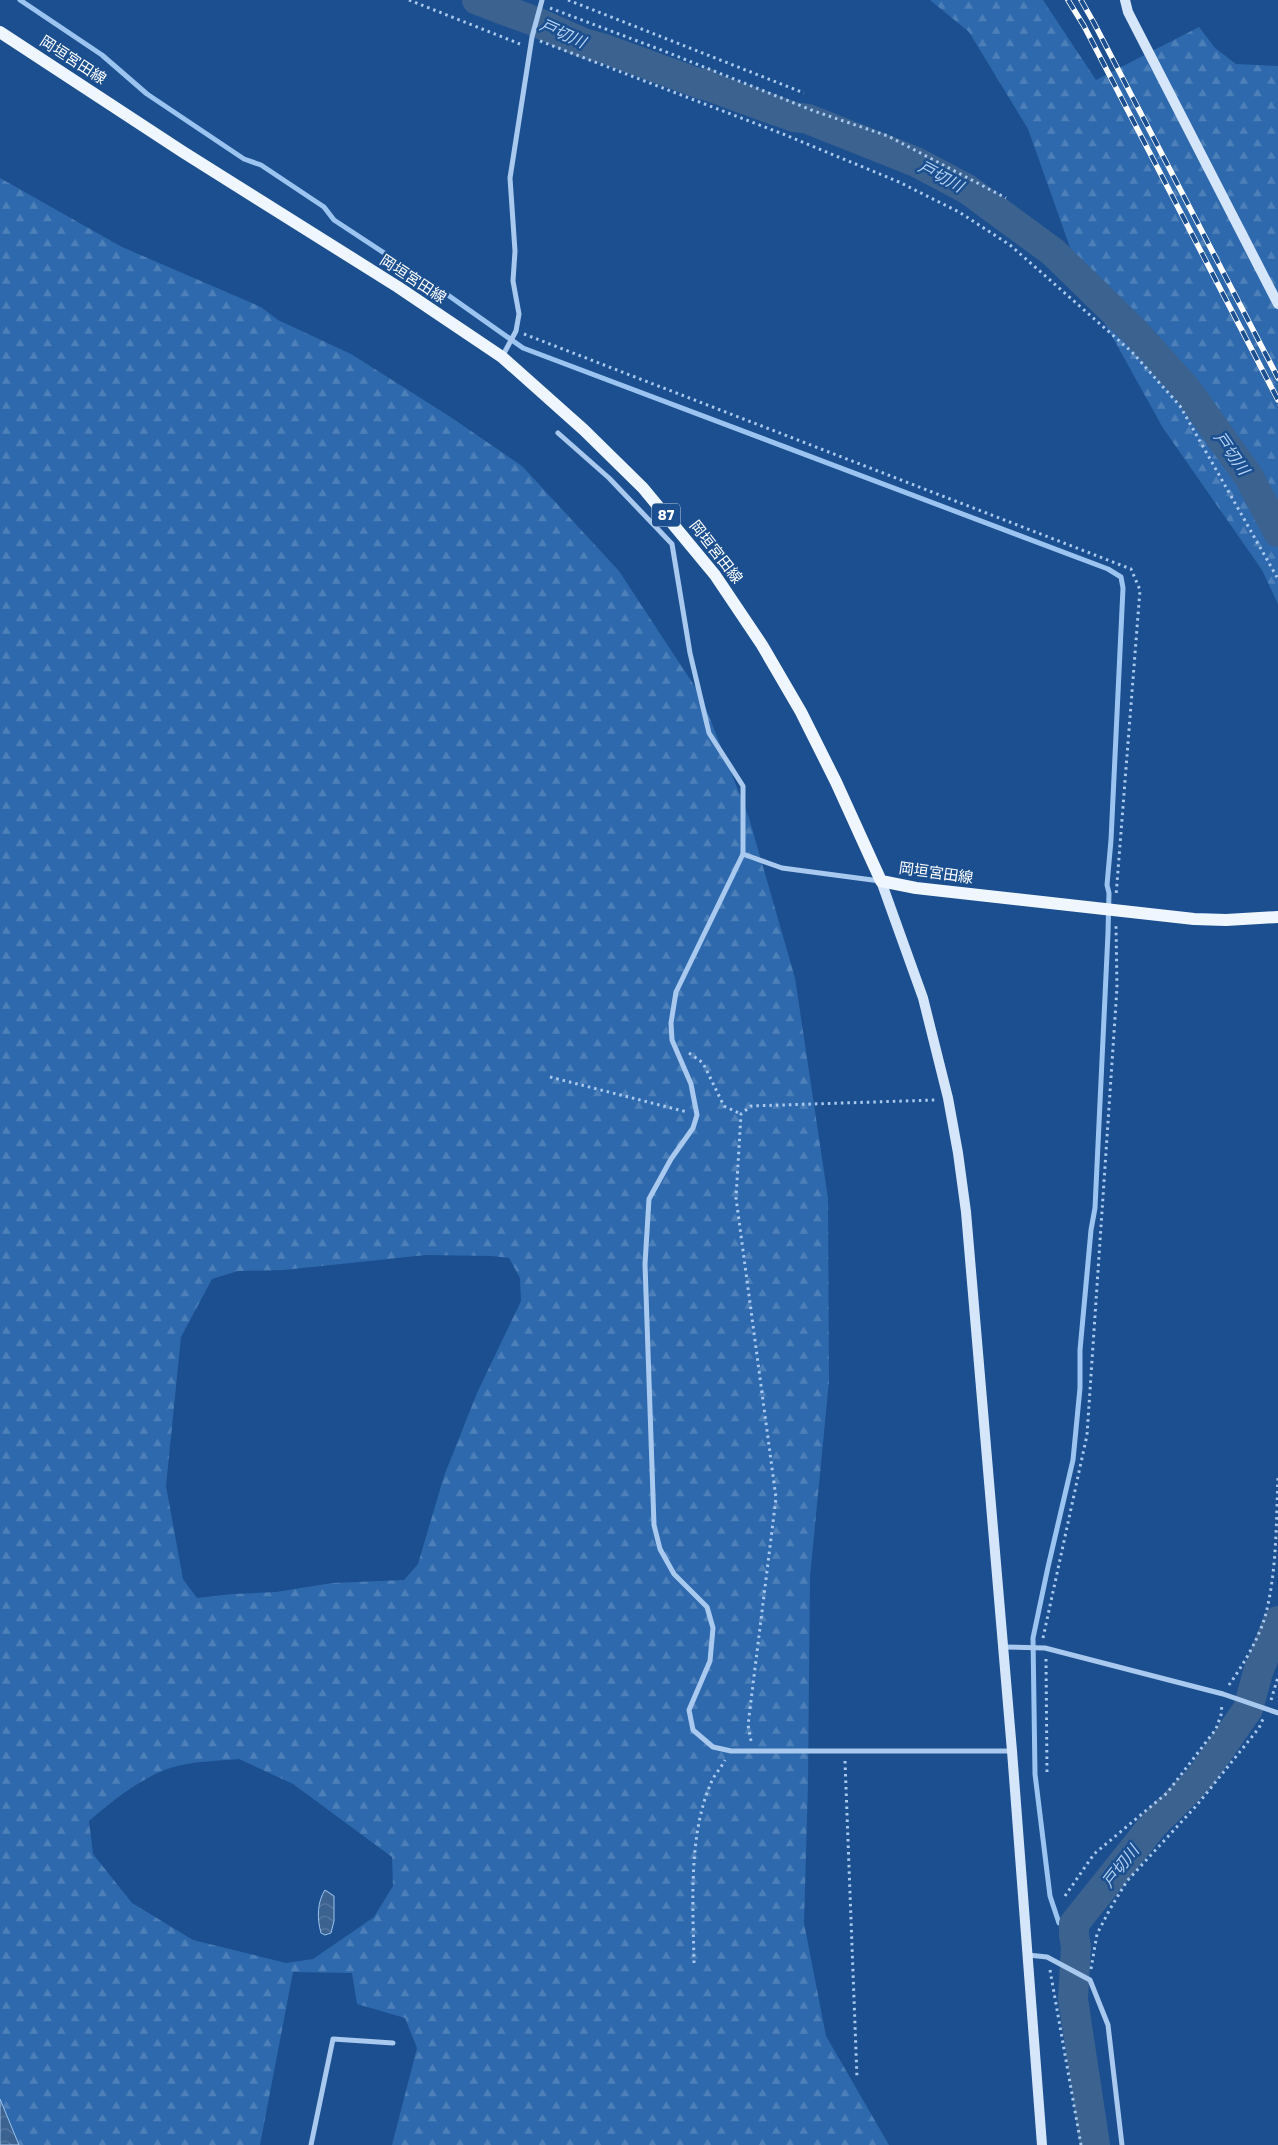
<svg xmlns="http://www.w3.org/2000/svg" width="1278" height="2145" viewBox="0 0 1278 2145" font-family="'Golos Text','Noto Sans JP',sans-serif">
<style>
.forest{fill:url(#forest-firs);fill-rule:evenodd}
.water{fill:url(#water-waves);stroke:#9cc4f0}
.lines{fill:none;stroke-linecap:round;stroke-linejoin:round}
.stream{stroke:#9cc4f0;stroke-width:5}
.river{stroke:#3c6290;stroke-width:30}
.path{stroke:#a9c9ee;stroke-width:3;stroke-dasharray:2.5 4;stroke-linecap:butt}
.street{stroke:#a9c9ee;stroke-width:5}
.secondary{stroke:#d6e6fa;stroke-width:10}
.primary{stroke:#f0f6ff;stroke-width:12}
.rail-casing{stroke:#fff;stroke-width:5.5}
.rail{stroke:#1b4f8f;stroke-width:4;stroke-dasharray:11;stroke-linecap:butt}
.labels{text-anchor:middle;stroke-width:5;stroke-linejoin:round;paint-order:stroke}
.shield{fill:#1b4f8f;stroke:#bbcadd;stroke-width:1}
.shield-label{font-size:14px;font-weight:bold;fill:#fff}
.street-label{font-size:15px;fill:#fff;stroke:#1b4f8f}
.water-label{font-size:16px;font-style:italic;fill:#b5d3f5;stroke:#1b4f8f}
</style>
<defs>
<pattern id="forest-firs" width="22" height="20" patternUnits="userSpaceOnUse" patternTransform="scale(1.25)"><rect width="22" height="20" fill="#2e69ad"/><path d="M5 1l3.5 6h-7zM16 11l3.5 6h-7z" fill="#4d80b9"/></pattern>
<pattern id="water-waves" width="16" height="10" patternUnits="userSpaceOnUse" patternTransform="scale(1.25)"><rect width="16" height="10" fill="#3c6290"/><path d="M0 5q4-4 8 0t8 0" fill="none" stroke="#597aa1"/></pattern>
</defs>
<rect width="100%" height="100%" fill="#1b4f8f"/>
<g class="forest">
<path d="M 930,0 L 1043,0 L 1096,80 L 1199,27 L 1215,48 L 1236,64 L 1278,66 L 1278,604 L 1262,570 L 1163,428 L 1083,284 L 1028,129 L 969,32 Z"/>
<path d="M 0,178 L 122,247 L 261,307 L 278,320 L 351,354 L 449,416 L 522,466 L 619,571 L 701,696 L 749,818 L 795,978 L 828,1198 L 829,1381 L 810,1577 L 808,1783 L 804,1923 L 826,2036 L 889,2145 L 392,2145 L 417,2048 L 405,2018 L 357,2004 L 352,1973 L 293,1972 L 260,2145 L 19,2145 L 0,2099 ZM 426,1255 L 492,1256 L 509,1258 L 520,1278 L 521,1301 L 477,1393 L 444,1476 L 418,1564 L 404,1580 L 332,1583 L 276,1592 L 233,1594 L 197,1598 L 183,1579 L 166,1486 L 181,1337 L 212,1279 L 238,1271 L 284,1270 ZM 239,1759 L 293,1784 L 392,1857 L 393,1886 L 374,1917 L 313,1959 L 286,1963 L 193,1940 L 132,1903 L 93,1854 L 89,1821 C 112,1801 141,1778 170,1768 C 192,1761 217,1761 239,1759 Z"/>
</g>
<g class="water">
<path d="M 325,1890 L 334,1896 L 334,1921 L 331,1933 L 325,1935 L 321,1933 C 317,1919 317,1902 325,1890 Z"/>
<path d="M 0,2099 L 19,2145 L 0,2145 Z"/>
</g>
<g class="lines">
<path class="stream" d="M 20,0 L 102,55 L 147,94 L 244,159 L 261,165 L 324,207 L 334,220 L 445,293 L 523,348 L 1108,569 L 1121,577 L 1123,588 L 1111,840 L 1107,885 L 1109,893 L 1108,933 L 1095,1208 L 1091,1230 L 1080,1350 L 1080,1388 L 1073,1460 L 1048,1567 L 1033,1638 L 1035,1774 L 1050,1896 L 1059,1923 L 1074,1924"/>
<g class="river">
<path d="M 477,0 L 534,21 L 583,43 L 605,49 L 703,85 L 706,83 L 708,86 L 794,117 L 808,119 L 916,162 L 967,189 L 1053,252 L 1135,332 L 1187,390 L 1249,477 L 1278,532"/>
<path d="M 1095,2145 L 1073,1999 L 1076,1947 L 1074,1935 L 1074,1924 L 1153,1825 L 1200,1778 L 1248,1709 L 1258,1672 L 1278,1621"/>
</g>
<g class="path">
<path d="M 409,0 L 520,44"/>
<path d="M 568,0 L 804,93"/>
<path d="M 550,8 L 664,51 L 814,111 L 888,136 L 1006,198"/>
<path d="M 540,41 L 783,134 L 899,182 L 959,212 L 1010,245 L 1132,352 L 1180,406 L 1278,579"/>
<path d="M 524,334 L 1131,569 L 1140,590 L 1116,896"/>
<path d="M 689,1053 L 703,1063 L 724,1106 L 741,1114"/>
<path d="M 550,1077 L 687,1112"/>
<path d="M 1043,1638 L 1087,1435 L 1117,988 L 1116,925"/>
<path d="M 1046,1659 L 1047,1773"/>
<path d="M 1229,1685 C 1243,1665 1258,1640 1265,1617 C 1277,1572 1276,1524 1278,1478"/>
<path d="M 1271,1700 L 1278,1677"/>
<path d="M 751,1741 L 748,1725 L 776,1498 L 736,1198 L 741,1114 L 751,1106 L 935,1100"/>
<path d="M 845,1761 L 857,2078"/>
<path d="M 1065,1896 L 1094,1854 L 1167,1793 L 1216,1729 L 1221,1715 L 1222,1704"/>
<path d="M 694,1963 C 693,1907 688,1835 711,1783 C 714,1775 721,1768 725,1760"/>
<path d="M 1091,1969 L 1097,1934 L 1110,1909 L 1127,1881 L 1197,1805 L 1259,1728 L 1263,1719"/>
<path d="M 1050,1970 L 1081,2145"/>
</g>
<g class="street">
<path d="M 502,357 L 516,331 L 519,314 L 513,281 L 515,251 L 510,178 L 532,37 L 542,0"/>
<path d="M 558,433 L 609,478 L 672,544 L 690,653 L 709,733 L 743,786 L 743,854"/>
<path d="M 880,881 L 782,868 L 743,854 L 676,992 L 671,1023 L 672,1040 L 691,1084 L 697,1115 L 693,1128 L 671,1159 L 649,1199 L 645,1264 L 654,1525 L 660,1549 L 674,1574 L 707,1607 L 713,1628 L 710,1661 L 689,1710 L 693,1730 L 713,1747 L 731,1751 L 1012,1751"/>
<path d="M 1003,1647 L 1045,1648 L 1223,1694 L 1278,1713"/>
<path d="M 1028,1955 L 1047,1957 L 1090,1980 L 1108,2025 L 1122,2145"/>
<path d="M 311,2145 L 333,2039 L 393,2043"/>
</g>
<g class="secondary">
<path d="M 1125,0 L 1128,12 L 1278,304"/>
<path d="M 881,881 L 923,998 L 948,1098 L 958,1153 L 966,1212 L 1012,1751 L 1042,2145"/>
</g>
<path class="primary" d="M 0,32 L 183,152 L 398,287 L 502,357 L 584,430 L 643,488 L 715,575 L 762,645 L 801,712 L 836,782 L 881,881 L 916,888 L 1194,919 L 1226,920 L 1278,917"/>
<g class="rail-casing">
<g id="rail">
<path d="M 1068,0 L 1084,26 L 1278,400"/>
<path d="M 1081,0 L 1094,23 L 1278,378"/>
</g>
</g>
<use href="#rail" class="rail"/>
</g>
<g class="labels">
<rect class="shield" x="652" y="503.5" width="28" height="23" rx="4"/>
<g class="shield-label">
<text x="666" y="520">87</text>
</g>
<g class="street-label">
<text transform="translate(73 60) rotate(33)" y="5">岡垣宮田線</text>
<text transform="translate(413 279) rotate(33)" y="5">岡垣宮田線</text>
<text transform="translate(716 552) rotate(52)" y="5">岡垣宮田線</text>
<text transform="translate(936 873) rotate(8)" y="5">岡垣宮田線</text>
</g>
<g class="water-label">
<text transform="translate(563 33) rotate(24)" y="6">戸切川</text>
<text transform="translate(941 176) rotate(28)" y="6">戸切川</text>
<text transform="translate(1232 453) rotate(55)" y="6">戸切川</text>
<text transform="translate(1120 1866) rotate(-52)" y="6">戸切川</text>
</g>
</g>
</svg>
